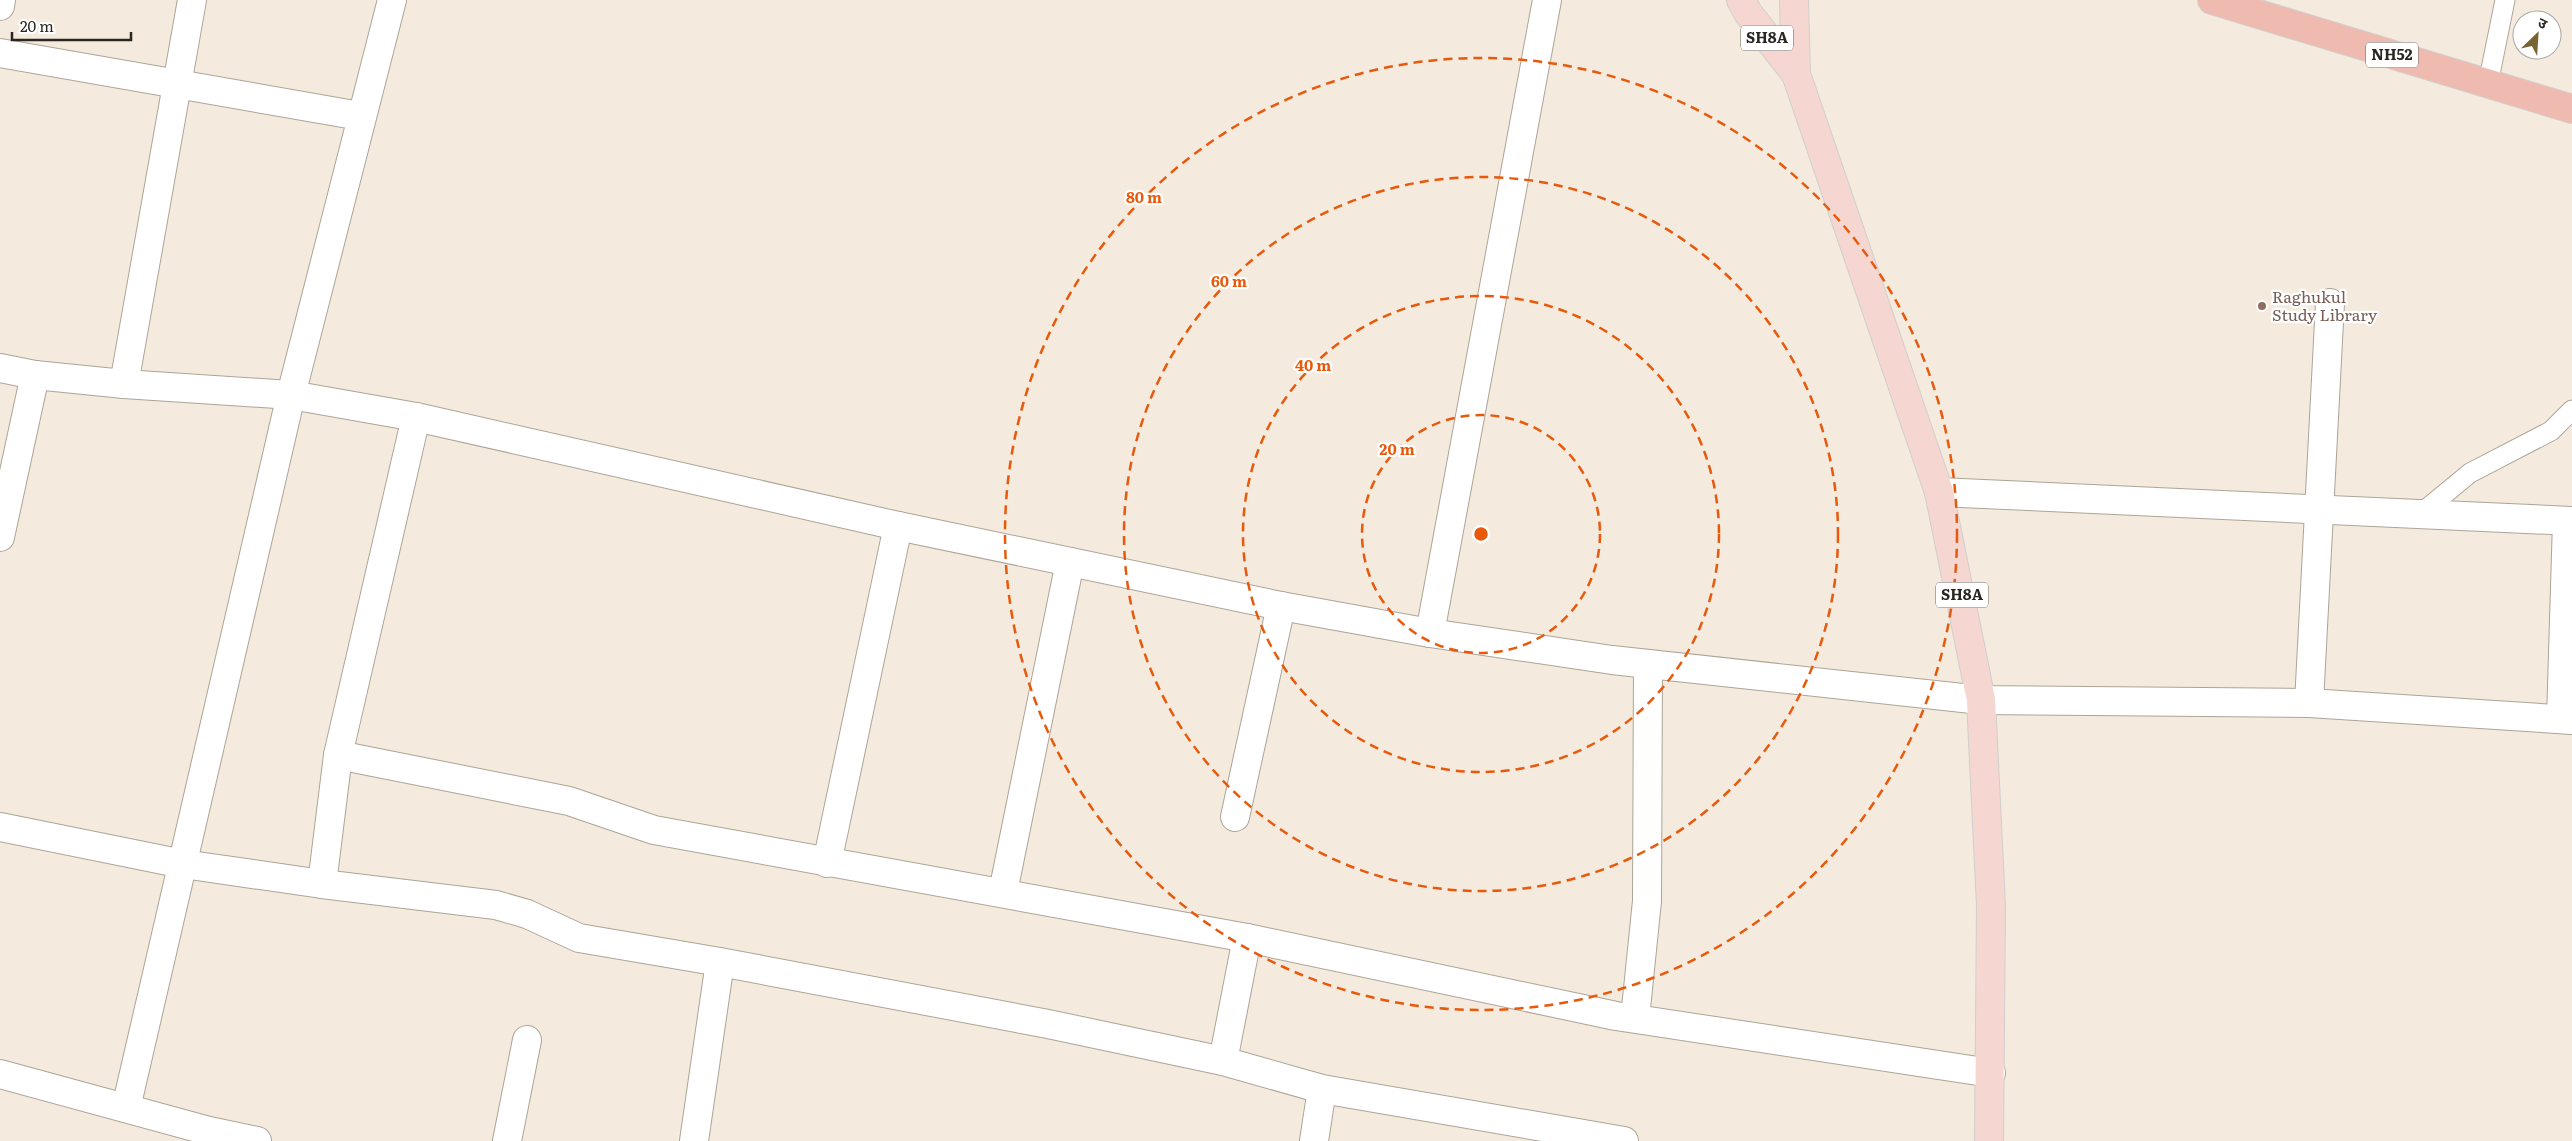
<svg xmlns="http://www.w3.org/2000/svg" width="2572" height="1141" viewBox="0 0 2572 1141" font-family="Literata,'Noto Sans Devanagari',serif">
<style>
.lines{fill:none;stroke-linecap:round;stroke-linejoin:round}
.lane-casing{stroke:#ada498;stroke-width:21}
.street-casing{stroke:#ada498;stroke-width:30}
.primary-casing{stroke:#d0cfce;stroke-width:30}
.highway-casing{stroke:#d0cfce;stroke-width:30}
.lane{stroke:#fff;stroke-width:19}
.street{stroke:#fff;stroke-width:28}
.primary{stroke:#f5d6d0;stroke-width:28}
.highway{stroke:#efbbb0;stroke-width:28}
.ring{fill:none;stroke:#e8590c;stroke-width:2.5;stroke-dasharray:9 6}
.education-dot{fill:#8d6e63;stroke:#fff;stroke-width:2}
.labels{text-anchor:middle;stroke-width:4.5;stroke-linejoin:round;paint-order:stroke}
.shield{fill:#fff;stroke:#6a6764;stroke-width:1}
.shield-label{font-size:15px;font-weight:bold;fill:#2a2621}
.education-label{font-size:16px;fill:#785e54;stroke:#fff;text-anchor:start}
.centre{fill:#e8590c;stroke:#fff;stroke-width:2.5}
.ring-label{font-size:15px;text-anchor:middle;font-weight:bold;fill:#e8590c;stroke:#fff;stroke-width:4.5;stroke-linejoin:round;paint-order:stroke}
</style>
<rect width="100%" height="100%" fill="#f4eadd"/>
<g class="lines">
<g class="lane-casing">
<g id="lane">
<path d="M 2488,84 L 2505,0"/>
<path d="M 2419,515 L 2470,473 L 2551,431 L 2572,410"/>
</g>
</g>
<g class="street-casing">
<g id="street">
<path d="M 0,6 L 1,0"/>
<path d="M 0,53 L 360,116"/>
<path d="M 0,368 L 35,375 L 124,384 L 291,395 L 416,417 L 898,526 L 1281,606 L 1430,633 L 1612,660 L 1981,700 L 2309,703 L 2572,720"/>
<path d="M 124,384 L 192,0"/>
<path d="M 1939,492 L 2572,521"/>
<path d="M 0,537 L 35,375"/>
<path d="M 1430,633 L 1547,0"/>
<path d="M 2309,703 L 2330,303"/>
<path d="M 2561,719 L 2567,521"/>
<path d="M 338,755 L 569,801 L 654,830 L 1247,938 L 1616,1016 L 1991,1073"/>
<path d="M 1235,817 L 1281,606"/>
<path d="M 0,827 L 183,864 L 322,884 L 496,905 L 527,914 L 579,938 L 720,962 L 1048,1024 L 1223,1061 L 1322,1089 L 1624,1141"/>
<path d="M 827,863 L 898,526"/>
<path d="M 322,884 L 338,755 L 416,417"/>
<path d="M 1003,892 L 1070,562"/>
<path d="M 1635,1018 L 1647,901 L 1648,664"/>
<path d="M 1223,1061 L 1247,938"/>
<path d="M 0,1074 L 209,1131 L 257,1141"/>
<path d="M 126,1108 L 291,395 L 392,0"/>
<path d="M 507,1141 L 527,1040"/>
<path d="M 694,1141 L 720,962"/>
<path d="M 1314,1141 L 1322,1089"/>
</g>
</g>
<g class="primary-casing">
<g id="primary">
<path d="M 1741,0 L 1748,13 L 1796,74"/>
<path d="M 1794,0 L 1796,74 L 1939,492 L 1981,700 L 1991,906 L 1989,1141"/>
</g>
</g>
<g class="highway-casing">
<path id="highway" d="M 2212,0 L 2572,109"/>
</g>
<use href="#lane" class="lane"/>
<use href="#street" class="street"/>
<use href="#primary" class="primary"/>
<use href="#highway" class="highway"/>
</g>
<g class="ring">
<circle cx="1481" cy="534" r="119"/>
<circle cx="1481" cy="534" r="238"/>
<circle cx="1481" cy="534" r="357"/>
<circle cx="1481" cy="534" r="476"/>
</g>
<circle class="education-dot" cx="2262" cy="306" r="5"/>
<g class="labels">
<g class="shield">
<rect x="1741" y="25.5" width="52" height="25" rx="4"/>
<rect x="2366" y="42.5" width="52" height="25" rx="4"/>
<rect x="1936" y="582.5" width="52" height="25" rx="4"/>
</g>
<g class="shield-label">
<text x="1767" y="43">SH8A</text>
<text x="2392" y="60">NH52</text>
<text x="1962" y="600">SH8A</text>
</g>
<g class="education-label">
<text x="2272" y="303">Raghukul<tspan x="2272" dy="18">Study Library</tspan></text>
</g>
</g>
<circle cx="1481" cy="534" r="8" class="centre"/>
<g class="ring-label">
<text x="1144" y="203">80 m</text>
<text x="1229" y="287">60 m</text>
<text x="1313" y="371">40 m</text>
<text x="1397" y="455">20 m</text>
</g>
<g transform="translate(2537 35) rotate(25)"><circle r="24" fill="#ffffff" stroke="#aaa8a6"/>
<path d="M0-4L9 19L0 12L-9 19Z" fill="#796332"/>
<text y="-8" font-size="14" font-weight="bold" text-anchor="middle" fill="#2a2621">उ</text>
</g>
<path d="M12 32v8h119v-8" fill="none" stroke="#2a2621" stroke-width="2.5"/>
<text x="20" y="32" font-size="15" fill="#2a2621" stroke="#ffffff" stroke-width="4" paint-order="stroke">20 m</text>
</svg>
